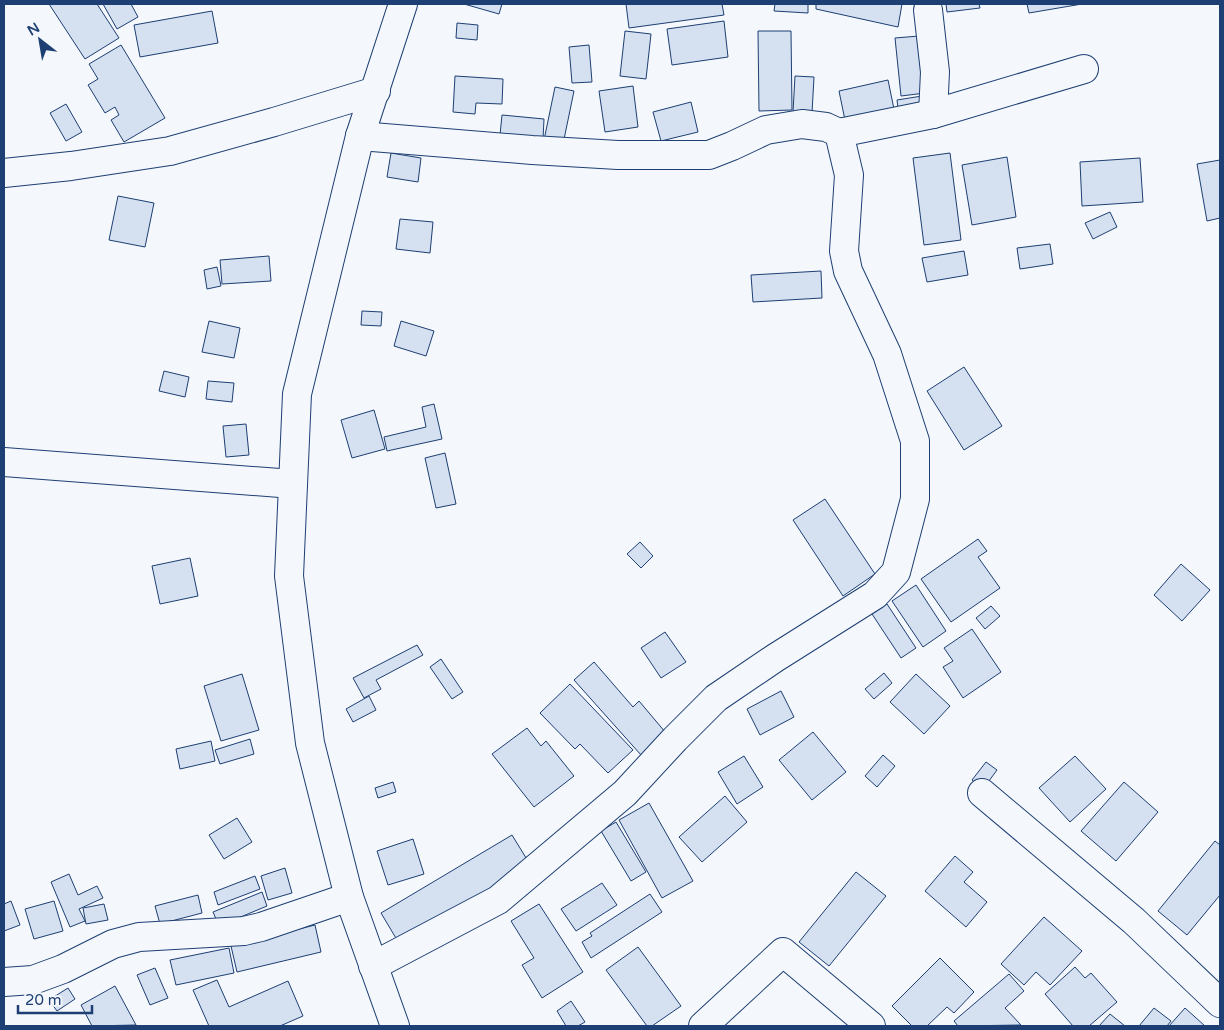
<svg xmlns="http://www.w3.org/2000/svg" width="1224" height="1030" viewBox="0 0 1224 1030" font-family="'Varela Round',sans-serif">
<style>
.building{fill:#d5e0f0;stroke:#1d3f73}
.lines{fill:none;stroke-linecap:round;stroke-linejoin:round}
.minor-casing{stroke:#1d3f73;stroke-width:30}
.minor{stroke:#f4f7fb;stroke-width:28}
</style>
<rect width="100%" height="100%" fill="#f4f7fb"/>
<g class="building">
<path d="M 49,4 L 97,4 L 119,38 L 85,59 Z"/>
<path d="M 103,4 L 131,4 L 138,17 L 117,29 Z"/>
<path d="M 464,4 L 502,4 L 499,14 Z"/>
<path d="M 626,4 L 722,4 L 724,15 L 629,28 Z"/>
<path d="M 775,4 L 808,4 L 808,13 L 774,11 Z"/>
<path d="M 816,4 L 902,4 L 898,27 L 816,9 Z"/>
<path d="M 946,4 L 979,4 L 980,8 L 947,12 Z"/>
<path d="M 1027,4 L 1082,4 L 1029,13 Z"/>
<path d="M 212,11 L 218,43 L 140,57 L 134,25 Z"/>
<path d="M 724,21 L 728,57 L 672,65 L 667,29 Z"/>
<path d="M 457,23 L 478,25 L 477,40 L 456,38 Z"/>
<path d="M 625,31 L 651,34 L 646,79 L 620,76 Z"/>
<path d="M 758,31 L 791,31 L 792,110 L 759,111 Z"/>
<path d="M 919,36 L 925,93 L 901,96 L 895,38 Z"/>
<path d="M 121,45 L 165,118 L 124,142 L 111,120 L 119,115 L 115,107 L 105,113 L 88,85 L 98,79 L 89,64 Z"/>
<path d="M 589,45 L 592,82 L 572,83 L 569,47 Z"/>
<path d="M 455,76 L 503,79 L 502,104 L 476,103 L 475,114 L 453,112 Z"/>
<path d="M 795,76 L 814,77 L 812,113 L 793,112 Z"/>
<path d="M 888,80 L 895,114 L 846,125 L 839,91 Z"/>
<path d="M 633,86 L 638,127 L 605,132 L 599,91 Z"/>
<path d="M 555,87 L 574,91 L 562,149 L 543,145 Z"/>
<path d="M 922,96 L 924,113 L 899,116 L 897,100 Z"/>
<path d="M 691,102 L 698,132 L 661,141 L 653,112 Z"/>
<path d="M 66,104 L 82,132 L 66,141 L 50,113 Z"/>
<path d="M 502,115 L 544,119 L 543,139 L 500,135 Z"/>
<path d="M 391,153 L 421,158 L 418,182 L 387,177 Z"/>
<path d="M 950,153 L 961,240 L 924,245 L 913,158 Z"/>
<path d="M 1007,157 L 1016,217 L 972,225 L 962,165 Z"/>
<path d="M 1140,158 L 1143,202 L 1082,206 L 1080,162 Z"/>
<path d="M 1220,160 L 1220,218 L 1207,221 L 1197,164 Z"/>
<path d="M 118,196 L 154,203 L 145,247 L 109,240 Z"/>
<path d="M 1110,212 L 1117,227 L 1093,239 L 1085,223 Z"/>
<path d="M 400,219 L 433,222 L 430,253 L 396,249 Z"/>
<path d="M 1050,244 L 1053,264 L 1020,269 L 1017,248 Z"/>
<path d="M 964,251 L 968,275 L 927,282 L 922,258 Z"/>
<path d="M 269,256 L 271,281 L 222,284 L 220,260 Z"/>
<path d="M 217,267 L 221,286 L 207,289 L 204,270 Z"/>
<path d="M 821,271 L 822,298 L 753,302 L 751,275 Z"/>
<path d="M 362,311 L 382,312 L 381,326 L 361,325 Z"/>
<path d="M 209,321 L 240,328 L 234,358 L 202,352 Z"/>
<path d="M 401,321 L 434,331 L 426,356 L 394,346 Z"/>
<path d="M 964,367 L 1002,426 L 964,450 L 927,391 Z"/>
<path d="M 164,371 L 189,377 L 185,397 L 159,391 Z"/>
<path d="M 208,381 L 234,383 L 232,402 L 206,399 Z"/>
<path d="M 434,404 L 442,439 L 387,451 L 384,437 L 426,427 L 422,407 Z"/>
<path d="M 374,410 L 385,449 L 352,458 L 341,420 Z"/>
<path d="M 246,424 L 249,455 L 226,457 L 223,426 Z"/>
<path d="M 445,453 L 456,504 L 436,508 L 425,458 Z"/>
<path d="M 825,499 L 875,574 L 843,596 L 793,520 Z"/>
<path d="M 978,539 L 987,551 L 978,557 L 1000,588 L 951,622 L 921,579 Z"/>
<path d="M 640,542 L 653,556 L 641,568 L 627,554 Z"/>
<path d="M 190,558 L 198,596 L 160,604 L 152,566 Z"/>
<path d="M 1181,564 L 1210,590 L 1182,621 L 1154,595 Z"/>
<path d="M 916,585 L 946,631 L 923,647 L 892,601 Z"/>
<path d="M 887,604 L 916,648 L 901,658 L 872,614 Z"/>
<path d="M 991,606 L 1000,616 L 985,629 L 976,618 Z"/>
<path d="M 972,629 L 1001,672 L 963,698 L 943,667 L 953,661 L 944,648 Z"/>
<path d="M 665,632 L 686,662 L 661,678 L 641,648 Z"/>
<path d="M 417,645 L 423,655 L 376,680 L 381,689 L 364,698 L 353,678 Z"/>
<path d="M 441,659 L 463,692 L 452,699 L 430,667 Z"/>
<path d="M 594,662 L 633,707 L 639,701 L 666,733 L 641,755 L 574,680 Z"/>
<path d="M 884,673 L 892,683 L 874,699 L 865,689 Z"/>
<path d="M 242,674 L 259,730 L 221,741 L 204,686 Z"/>
<path d="M 916,674 L 950,706 L 924,734 L 890,702 Z"/>
<path d="M 570,684 L 633,750 L 608,773 L 580,744 L 575,749 L 540,713 Z"/>
<path d="M 781,691 L 794,717 L 760,735 L 747,709 Z"/>
<path d="M 369,696 L 376,710 L 353,722 L 346,709 Z"/>
<path d="M 527,728 L 541,746 L 546,741 L 574,776 L 534,807 L 492,754 Z"/>
<path d="M 813,732 L 846,772 L 812,800 L 779,760 Z"/>
<path d="M 250,739 L 254,754 L 220,764 L 215,750 Z"/>
<path d="M 211,741 L 215,761 L 180,769 L 176,749 Z"/>
<path d="M 883,755 L 895,766 L 877,787 L 865,776 Z"/>
<path d="M 744,756 L 763,787 L 737,804 L 718,772 Z"/>
<path d="M 1075,756 L 1106,789 L 1070,822 L 1039,788 Z"/>
<path d="M 986,762 L 997,770 L 983,789 L 972,780 Z"/>
<path d="M 393,782 L 396,792 L 378,798 L 375,788 Z"/>
<path d="M 1124,782 L 1158,812 L 1116,861 L 1081,831 Z"/>
<path d="M 725,796 L 747,822 L 702,862 L 679,837 Z"/>
<path d="M 649,803 L 693,881 L 662,898 L 619,820 Z"/>
<path d="M 237,818 L 252,842 L 224,859 L 209,835 Z"/>
<path d="M 616,822 L 646,872 L 631,881 L 601,831 Z"/>
<path d="M 512,835 L 531,866 L 400,945 L 381,913 Z"/>
<path d="M 413,839 L 424,874 L 388,885 L 377,851 Z"/>
<path d="M 1215,841 L 1220,845 L 1220,895 L 1187,935 L 1158,911 Z"/>
<path d="M 955,856 L 973,872 L 964,882 L 987,902 L 966,927 L 925,891 Z"/>
<path d="M 285,868 L 292,893 L 268,900 L 261,876 Z"/>
<path d="M 856,872 L 886,896 L 829,966 L 799,942 Z"/>
<path d="M 69,874 L 78,895 L 97,886 L 103,898 L 79,909 L 85,921 L 70,927 L 51,882 Z"/>
<path d="M 255,876 L 260,889 L 218,905 L 214,892 Z"/>
<path d="M 602,883 L 617,905 L 576,931 L 561,909 Z"/>
<path d="M 262,892 L 267,906 L 219,926 L 213,912 Z"/>
<path d="M 650,894 L 662,912 L 591,958 L 582,942 L 592,936 L 590,933 Z"/>
<path d="M 198,895 L 202,913 L 160,924 L 155,906 Z"/>
<path d="M 11,901 L 20,925 L 4,931 L 4,904 Z"/>
<path d="M 54,901 L 63,931 L 34,939 L 25,909 Z"/>
<path d="M 104,904 L 108,920 L 86,924 L 83,908 Z"/>
<path d="M 539,904 L 583,972 L 542,998 L 522,965 L 534,958 L 511,921 Z"/>
<path d="M 1044,917 L 1082,951 L 1050,985 L 1036,972 L 1024,985 L 1001,964 Z"/>
<path d="M 315,925 L 321,952 L 237,972 L 231,946 Z"/>
<path d="M 638,947 L 681,1006 L 652,1026 L 647,1026 L 606,970 Z"/>
<path d="M 229,948 L 234,973 L 176,985 L 170,960 Z"/>
<path d="M 940,958 L 974,992 L 954,1013 L 947,1007 L 927,1026 L 912,1026 L 892,1006 Z"/>
<path d="M 1075,967 L 1085,978 L 1091,973 L 1117,1002 L 1089,1026 L 1073,1026 L 1045,994 Z"/>
<path d="M 155,968 L 168,998 L 150,1005 L 137,975 Z"/>
<path d="M 1009,974 L 1024,991 L 1005,1008 L 1021,1025 L 958,1026 L 954,1021 Z"/>
<path d="M 217,980 L 229,1007 L 288,981 L 303,1016 L 280,1026 L 209,1026 L 193,990 Z"/>
<path d="M 115,986 L 136,1025 L 92,1026 L 81,1005 Z"/>
<path d="M 68,988 L 75,999 L 57,1011 L 49,1000 Z"/>
<path d="M 571,1001 L 585,1022 L 578,1026 L 566,1026 L 557,1011 Z"/>
<path d="M 1154,1008 L 1171,1021 L 1167,1026 L 1139,1026 Z"/>
<path d="M 1185,1008 L 1205,1026 L 1169,1026 Z"/>
<path d="M 1110,1014 L 1125,1026 L 1099,1026 Z"/>
</g>
<g class="lines">
<g class="minor-casing">
<g id="minor">
<path d="M 928,10 L 935,72 L 933,114"/>
<path d="M 839,133 L 933,114 L 1084,69"/>
<path d="M 360,136 L 532,150 L 618,155 L 709,155 L 732,146 L 766,130 L 802,124 L 826,127 L 839,133 L 849,175 L 844,251 L 848,271 L 887,354 L 915,441 L 915,499 L 896,572 L 875,595 L 775,658 L 716,698 L 675,739 L 625,793 L 498,900 L 373,966"/>
<path d="M 4,173 L 71,166 L 170,151 L 274,122 L 376,91"/>
<path d="M 4,462 L 293,484"/>
<path d="M 982,793 L 1134,921 L 1220,1003"/>
<path d="M 4,982 L 33,980 L 63,969 L 113,944 L 139,937 L 244,931 L 261,927 L 349,897"/>
<path d="M 395,1026 L 349,897 L 310,743 L 289,576 L 297,394 L 360,136 L 403,4"/>
<path d="M 703,1026 L 783,952 L 871,1026"/>
</g>
</g>
<use href="#minor" class="minor"/>
</g>
<rect width="1224" height="1030" fill="none" stroke="#1d3f73" stroke-width="10"/>
<g transform="translate(40 40) rotate(329)" stroke="#f4f7fb" stroke-width="4" paint-order="stroke">
<path d="M0-4L9 19L0 12L-9 19Z" fill="#1d3f73"/>
<text y="-8" font-size="14" font-weight="bold" text-anchor="middle" fill="#1d3f73">N</text>
</g>
<path d="M18 1005v8h74v-8" fill="none" stroke="#1d3f73" stroke-width="2.5"/>
<text x="25" y="1005" font-size="15" fill="#1d3f73" stroke="#f4f7fb" stroke-width="4" paint-order="stroke">20 m</text>
</svg>
